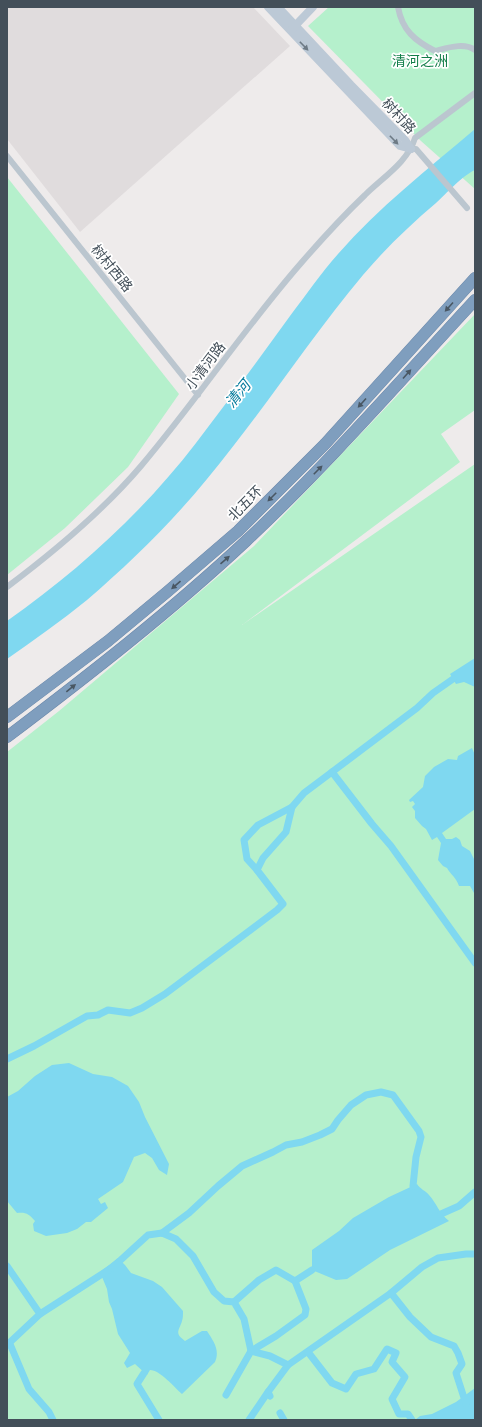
<svg xmlns="http://www.w3.org/2000/svg" width="482" height="1427" viewBox="0 0 482 1427" font-family="'Titillium Web','Noto Sans SC',sans-serif">
<style>
.education{fill:#e0dcdd}
.green{fill:#b5f0cc}
.water{fill:#7fd8f0}
.lines{fill:none;stroke-linecap:round;stroke-linejoin:round}
.canal{stroke:#7fd8f0;stroke-width:7}
.highway-casing{stroke:#6b88aa;stroke-width:12}
.street{stroke:#bbc6cf;stroke-width:6}
.secondary{stroke:#bcc9d6;stroke-width:8}
.highway{stroke:#7f9ebe;stroke-width:11}
.oneway{fill:#6d7a85}
.oneway2{fill:#495763}
.labels{text-anchor:middle;stroke-width:3.5;stroke-linejoin:round;paint-order:stroke}
.park-label{font-size:14px;fill:#117d48;stroke:#fff}
.street-label{font-size:14px;fill:#434f59;stroke:#fff}
.water-label{font-size:15px;font-style:italic;fill:#057b9c;stroke:#fff}
</style>
<rect width="100%" height="100%" fill="#eeebeb"/>
<path class="education" d="M 7,7 L 253,7 L 290,46 L 80,232 L 7,139 Z"/>
<g class="green">
<path d="M 329,7 L 475,7 L 475,189 L 421,141 L 308,26 Z"/>
<path d="M 7,177 L 179,394 L 128,467 L 65,528 L 7,575 Z"/>
<path d="M 475,314 L 475,410 L 441,434 L 460,462 L 242,625 L 475,464 L 475,1420 L 7,1420 L 7,752 L 59,711 L 254,546 Z"/>
</g>
<g class="water">
<path d="M 475,129 L 475,170 C 463,175 446,194 436,203 C 410,225 385,249 363,275 C 308,341 262,413 207,479 C 171,523 130,563 87,600 C 61,621 34,640 7,659 L 7,621 C 78,571 143,512 196,443 C 228,401 259,359 290,316 C 306,295 321,273 338,254 C 379,207 428,169 475,129 Z"/>
<path d="M 475,658 L 475,687 L 464,682 L 456,684 L 450,674 Z"/>
<path d="M 472,748 L 475,755 L 475,809 L 442,833 L 446,839 L 452,839 L 456,837 L 460,840 L 462,846 L 470,851 L 475,861 L 475,893 L 474,893 L 470,886 L 459,886 C 456,877 451,875 447,868 L 443,866 L 438,860 L 441,843 L 437,837 L 432,840 L 426,829 L 422,826 L 415,818 L 415,811 L 412,807 L 415,804 L 413,801 L 410,802 L 409,800 L 423,787 L 425,776 L 434,767 L 448,759 L 457,760 L 458,756 Z"/>
<path d="M 69,1063 L 93,1074 L 112,1077 L 128,1086 L 139,1102 L 145,1117 L 169,1164 L 167,1175 L 159,1170 L 152,1158 L 145,1153 L 134,1157 L 123,1182 L 98,1199 L 101,1204 L 105,1202 L 108,1208 L 91,1222 L 86,1222 L 77,1229 L 67,1233 L 46,1236 L 34,1231 L 33,1224 L 35,1221 C 29,1214 26,1212 17,1213 L 7,1201 L 7,1097 L 18,1091 L 35,1076 L 52,1065 Z"/>
<path d="M 417,1184 C 420,1189 426,1191 429,1195 C 437,1204 439,1213 449,1221 L 390,1250 L 347,1279 L 336,1280 L 312,1270 L 312,1250 L 339,1231 L 353,1218 L 389,1197 Z"/>
<path d="M 118,1258 L 125,1265 L 131,1273 L 153,1281 L 162,1287 L 183,1311 C 183,1315 183,1318 182,1321 C 179,1331 174,1333 185,1341 L 202,1331 L 207,1331 C 214,1342 220,1350 215,1362 L 182,1394 C 174,1387 160,1370 150,1370 L 147,1375 L 135,1364 L 127,1368 L 124,1363 L 130,1353 L 118,1334 L 112,1309 L 109,1302 L 107,1289 L 100,1272 Z"/>
<path d="M 475,1388 L 475,1420 L 415,1420 L 420,1416 L 432,1414 L 456,1402 Z"/>
</g>
<g class="lines">
<g class="canal">
<path d="M 453,679 L 433,693 L 417,708 L 332,772 L 372,824 L 391,846 L 475,963"/>
<path d="M 257,870 L 247,859 L 244,840 L 258,825 L 292,807"/>
<path d="M 7,1059 L 34,1046 L 87,1016 L 98,1015 L 108,1010 L 130,1013 L 142,1008 L 165,994 L 277,910 L 283,904 L 257,870 L 263,858 L 286,832 L 292,807 L 304,793 L 332,772"/>
<path d="M 441,1214 L 459,1206 L 475,1192"/>
<path d="M 162,1233 L 189,1213 L 218,1186 L 242,1166 L 273,1152 L 286,1145 L 302,1142 L 320,1135 L 332,1129 L 338,1120 L 351,1105 L 366,1095 L 381,1092 L 393,1095 L 419,1131 L 421,1137 L 416,1157 L 413,1186"/>
<path d="M 7,1266 L 40,1314 L 7,1345"/>
<path d="M 391,1293 L 410,1317 L 431,1337 L 454,1346 L 458,1353 L 462,1364 L 456,1373 L 466,1404"/>
<path d="M 234,1302 L 259,1280 L 276,1270 L 295,1281 L 312,1270"/>
<path d="M 40,1314 L 113,1267 L 148,1235 L 162,1233 L 176,1239 L 193,1256 L 214,1292 L 224,1301 L 234,1302 L 244,1319 L 251,1351 L 226,1395"/>
<path d="M 10,1344 L 29,1389 L 49,1412 L 53,1420"/>
<path d="M 251,1351 L 270,1356 L 288,1365 L 391,1293 L 422,1267 L 438,1258 L 466,1254 L 475,1254"/>
<path d="M 251,1351 L 276,1336 L 305,1315 L 306,1309 L 295,1281"/>
<path d="M 308,1352 L 332,1383 L 346,1389 L 356,1374 L 374,1369 L 387,1349 L 396,1353 L 392,1362 L 405,1377 L 392,1399 L 399,1414 L 408,1414 L 412,1420"/>
<path d="M 144,1373 L 137,1384 L 159,1420"/>
<path d="M 270,1396 L 268,1392 L 288,1365"/>
<path d="M 280,1413 L 284,1420"/>
<path d="M 249,1420 L 268,1392"/>
</g>
<g class="highway-casing">
<g id="highway">
<path d="M 7,717 L 108,641 L 167,592 L 238,531 L 325,444 L 475,278"/>
<path d="M 7,737 C 89,675 171,611 246,541 C 327,465 400,381 475,300"/>
</g>
</g>
<g class="street">
<path d="M 398,7 C 402,30 415,41 435,51 C 447,48 464,42 475,50"/>
<path d="M 411,149 L 416,149 L 467,208"/>
<path d="M 7,156 L 198,395"/>
<path d="M 7,587 C 55,551 102,512 141,466 C 197,400 245,327 302,262 C 322,239 343,216 365,195 C 382,178 408,162 415,138 L 475,93"/>
</g>
<g class="secondary">
<path d="M 268,7 L 400,146 L 411,149"/>
<path d="M 278,7 L 351,85 L 405,140 L 411,149"/>
<path d="M 292,29 L 313,7"/>
</g>
<use href="#highway" class="highway"/>
</g>
<defs><path id="oneway-solid" d="M-6-.8H1V-3.2L6.5 0L1 3.2V.8H-6Z"/></defs>
<g class="oneway">
<use href="#oneway-solid" transform="translate(304 46) rotate(46)"/>
<use href="#oneway-solid" transform="translate(394 140) rotate(46)"/>
</g>
<g class="oneway2">
<use href="#oneway-solid" transform="translate(449 307) rotate(132)"/>
<use href="#oneway-solid" transform="translate(407 374) rotate(-48)"/>
<use href="#oneway-solid" transform="translate(362 403) rotate(132)"/>
<use href="#oneway-solid" transform="translate(318 470) rotate(-45)"/>
<use href="#oneway-solid" transform="translate(272 497) rotate(135)"/>
<use href="#oneway-solid" transform="translate(225 560) rotate(-41)"/>
<use href="#oneway-solid" transform="translate(176 585) rotate(139)"/>
<use href="#oneway-solid" transform="translate(71 688) rotate(-39)"/>
</g>
<g class="labels">
<g class="park-label">
<text x="420" y="66">清河之洲</text>
</g>
<g class="street-label">
<text transform="translate(399 116) rotate(47)" y="5">树村路</text>
<text transform="translate(112 268) rotate(51)" y="5">树村西路</text>
<text transform="translate(205 366) rotate(-53)" y="5">小清河路</text>
<text transform="translate(245 503) rotate(-45)" y="5">北五环</text>
</g>
<g class="water-label">
<text transform="translate(238 394) rotate(-51)" y="5">清河</text>
</g>
</g>
<rect width="482" height="1427" fill="none" stroke="#434f59" stroke-width="16"/>
</svg>
